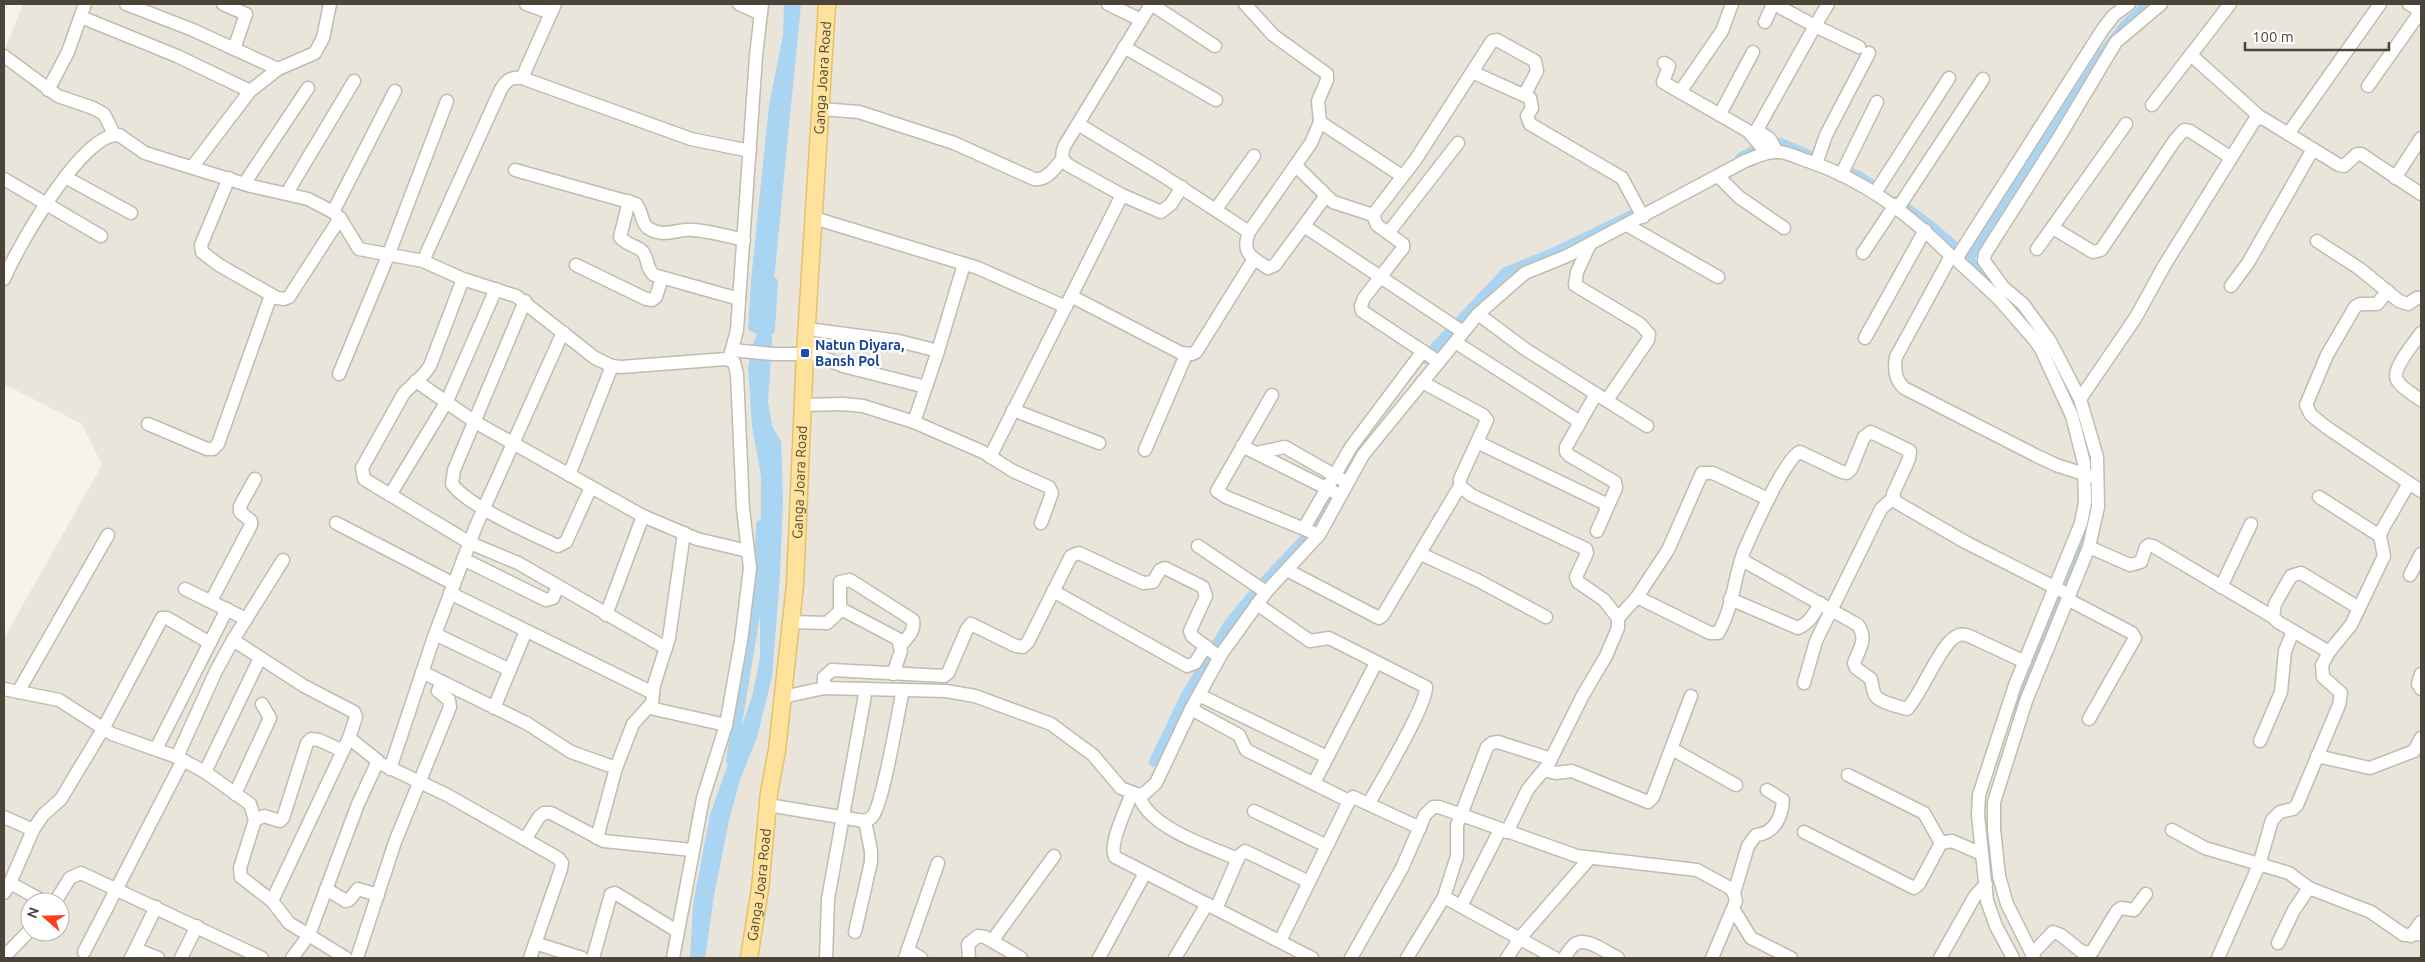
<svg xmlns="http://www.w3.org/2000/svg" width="2425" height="962" viewBox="0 0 2425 962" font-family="Ubuntu,sans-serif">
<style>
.residential{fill:#eae5da;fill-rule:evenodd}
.water{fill:#a9d4f2}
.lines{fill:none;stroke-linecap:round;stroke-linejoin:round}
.canal{stroke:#a9d4f2;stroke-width:10}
.minor-casing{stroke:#c2bbae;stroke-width:15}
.major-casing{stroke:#e6c16a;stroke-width:19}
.minor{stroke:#fff;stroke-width:12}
.major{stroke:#ffe39c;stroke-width:16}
.transit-dot{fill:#1a4fb4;stroke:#fff;stroke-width:2}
.labels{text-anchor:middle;stroke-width:5;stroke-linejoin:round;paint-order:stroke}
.street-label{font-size:14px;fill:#4b4439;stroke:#fff}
.transit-label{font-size:14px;font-weight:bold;fill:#164399;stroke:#fff;text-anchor:start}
</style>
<rect width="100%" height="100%" fill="#f6f3ec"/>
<path class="residential" d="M 23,4 L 2421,4 L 2421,958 L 4,958 L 4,638 L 102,465 L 82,424 L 4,384 L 4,52 ZM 30,902 L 60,902 L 60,932 L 30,932 Z"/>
<path class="water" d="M 784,4 L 801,4 L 771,310 L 772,345 L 768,401 L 772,426 L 781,441 L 783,498 L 780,575 L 772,677 L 757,737 L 740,780 L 729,820 L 714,896 L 705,958 L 690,958 L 693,905 L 710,815 L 752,697 L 760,658 L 761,476 L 752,426 L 748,369 L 752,346 L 757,334 L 748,330 L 751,281 L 769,105 L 783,35 Z"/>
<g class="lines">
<g class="canal">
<path d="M 1740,158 L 1770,142 L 1781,143 L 1818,159"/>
<path d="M 1840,168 L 1857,175 L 1876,187"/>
<path d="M 1896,201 C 1936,227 1971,259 2003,295"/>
<path d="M 1969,259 L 2102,54 L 2124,26 L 2148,4"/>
<path d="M 770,330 L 773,282"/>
<path d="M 1424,359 L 1506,272 L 1553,253 L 1636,213"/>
<path d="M 2015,705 L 2084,536 L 2088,514"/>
<path d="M 731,760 L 758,597 L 761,525"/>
<path d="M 1154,762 L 1186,695 L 1228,625 L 1259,587 L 1312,531 L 1333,489"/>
</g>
<g class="minor-casing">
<g id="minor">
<path d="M 126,4 L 193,30 L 278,69"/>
<path d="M 223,4 L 246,14 L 234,49"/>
<path d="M 526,4 L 551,13"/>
<path d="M 739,4 L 761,14"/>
<path d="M 1108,4 L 1141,20"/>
<path d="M 1151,4 L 1065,145 C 1061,154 1061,158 1068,165 L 1122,195 L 1161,212 L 1171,204 L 1182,187"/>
<path d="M 1151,4 L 1215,46"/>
<path d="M 1245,4 L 1273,35 L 1327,74 L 1327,80 L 1318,101 L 1320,122 L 1311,143 L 1249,232 C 1241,253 1251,257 1268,268 L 1275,265 L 1325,197"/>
<path d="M 1732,4 L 1722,31 L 1680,92 L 1748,131 L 1767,153"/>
<path d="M 1774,4 L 1815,26 L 1828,4"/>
<path d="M 2409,4 L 2421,11"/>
<path d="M 81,17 L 177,56 L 250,91"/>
<path d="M 1765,22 L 1773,4"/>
<path d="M 1124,47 L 1216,100"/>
<path d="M 2191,55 L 2260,117"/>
<path d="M 4,56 L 58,96 L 93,108 L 104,114 L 114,134"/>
<path d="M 1664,63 L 1669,66 L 1663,82 L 1680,92"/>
<path d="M 1472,72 L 1530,98 L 1532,108 L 1527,116 L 1530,124 L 1622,178 L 1643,217"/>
<path d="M 522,78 L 555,4"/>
<path d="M 2368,86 L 2421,11"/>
<path d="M 48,90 L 68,52 L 85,4"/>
<path d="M 2152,105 L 2230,4"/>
<path d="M 821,109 L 859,112 L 954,143 L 1034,179 C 1047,181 1054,168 1062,160"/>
<path d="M 1720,114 L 1753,52"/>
<path d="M 1320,122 L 1402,176"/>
<path d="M 1078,124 L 1162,175 L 1249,232"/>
<path d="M 2288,134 L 2380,4"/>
<path d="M 1754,135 L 1815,26 L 1859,47"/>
<path d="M 1754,135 L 1761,133 L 1770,139 L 1777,152"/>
<path d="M 1816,164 L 1826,135 L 1869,53"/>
<path d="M 193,166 L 250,91 L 278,69 L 315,53 L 323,38 L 330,4"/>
<path d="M 1296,166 L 1333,202 L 1373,215"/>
<path d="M 515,170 L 636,204 C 642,210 641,223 648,228 C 665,239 677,228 693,230 C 710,231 727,236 744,240"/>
<path d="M 1841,175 L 1877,102"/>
<path d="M 1718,176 L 1739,197 L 1784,228"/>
<path d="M 65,177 L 131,213"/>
<path d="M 229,178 L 201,245 L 202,252 L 219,265 L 277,298 L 284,299 L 289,297 L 340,218"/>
<path d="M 2395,178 L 2421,138"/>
<path d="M 4,179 L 101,236"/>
<path d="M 244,184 L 308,88"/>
<path d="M 287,193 L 354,81"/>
<path d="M 1875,193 L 1949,78"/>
<path d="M 629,201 L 620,237 C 625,244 634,245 641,250 C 649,256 645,268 654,275 L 739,299"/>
<path d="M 1898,208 L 1983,79"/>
<path d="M 1216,209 L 1254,156"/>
<path d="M 333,212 L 395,91"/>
<path d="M 814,218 L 978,268 L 1066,307"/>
<path d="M 1627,225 L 1718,277"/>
<path d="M 1304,226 L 1463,332"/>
<path d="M 2053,228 L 2093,252 L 2101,250 L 2175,140 L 2184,130 L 2190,131 L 2230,157"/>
<path d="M 1389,232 L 1458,143"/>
<path d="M 2317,241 L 2360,269 L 2399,301 L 2408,304 L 2417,298 L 2421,298"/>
<path d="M 1590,244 L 1577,272 L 1575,285 L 1640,324 L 1649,334 L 1648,340 L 1607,400"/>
<path d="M 2037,249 L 2126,124"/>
<path d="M 1863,253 L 1895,205"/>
<path d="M 1951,256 L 1896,357 C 1894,368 1895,380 1904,388 L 2035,455 L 2056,465 L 2090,476"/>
<path d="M 423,261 L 501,89 C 507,80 510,77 522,78 L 691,139 L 750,151"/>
<path d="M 576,265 L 646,299 L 652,300 L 656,297 L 662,278"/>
<path d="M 4,279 C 17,248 83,131 119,135 L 145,153 L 251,186 L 308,199 L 333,212 L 340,218 L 359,249 L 423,261 L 463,279 L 516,296 L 595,358 L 612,366 L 621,367 L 726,359 L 734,362 L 737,374 L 743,509 L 750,568 L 741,641 L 726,725 L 703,798 L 673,958"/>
<path d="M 463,279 L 430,366 L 424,374 L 404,393 L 362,468 L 364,479 L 470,543 L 518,563 L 666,648"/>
<path d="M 2231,286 L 2248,263 L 2313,149"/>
<path d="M 2388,291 L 2377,304 L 2360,304 L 2355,307 L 2327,355 L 2306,405 L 2311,415 L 2326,427 L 2421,491"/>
<path d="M 1071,296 L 1181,353 L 1192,354 L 1196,352 L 1254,259"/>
<path d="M 525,301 L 454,470 L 452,484 C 468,506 532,534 558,546 L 566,542 L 591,487"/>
<path d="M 1478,314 L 1525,349 L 1647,426"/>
<path d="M 807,329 L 899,341 L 938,351"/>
<path d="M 2421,333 C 2415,342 2391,369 2397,380 C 2401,388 2414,395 2421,400"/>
<path d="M 1865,338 L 1925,230"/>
<path d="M 1455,342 L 1580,422"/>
<path d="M 732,350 L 773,354 L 815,354 L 843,366 L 926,387"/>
<path d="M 729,360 L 737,330 L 756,56 L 762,4"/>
<path d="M 1439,362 L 1362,311 L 1361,306 L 1364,298 L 1403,248 L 1403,244 L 1377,225 L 1373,215 L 1416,159 L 1492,41 L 1497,40 L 1535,61 L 1537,71 L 1525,94"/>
<path d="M 339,374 L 388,256 L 447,101"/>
<path d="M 416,381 L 475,422 L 643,516 L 697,539 L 748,551"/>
<path d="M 1422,382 L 1483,415 L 1487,420 L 1460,479 L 1460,486 L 1471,495 L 1586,549 L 1587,553 L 1576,577 L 1578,582 L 1604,600 L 1618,618 L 1618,628 L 1606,656 L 1583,695 L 1548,765 L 1528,789 L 1507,832"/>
<path d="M 1596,394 L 1566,447 L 1566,452 L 1570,456 L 1615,482 L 1616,488 L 1597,531"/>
<path d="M 1272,395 L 1217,491 L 1226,497 L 1319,535"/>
<path d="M 2080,399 L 2136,317 L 2164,266 L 2256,118 L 2264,119 L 2339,165 L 2344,166 L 2357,154 L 2361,154 L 2421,194"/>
<path d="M 802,405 L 843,404 L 863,406 L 914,422 L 983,452 L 1013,471 L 1049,487 L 1052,493 L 1041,523"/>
<path d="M 1013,410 L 1099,443"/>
<path d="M 914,422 L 938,351 L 964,264"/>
<path d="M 148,424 L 207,449 L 213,449 L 218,444 L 271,295"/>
<path d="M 1477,442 L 1608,505"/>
<path d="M 1242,446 L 1334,492"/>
<path d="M 1145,450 L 1186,355"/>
<path d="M 1256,453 L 1285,447 L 1341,479"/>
<path d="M 990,457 L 1122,195"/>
<path d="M 569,475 L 612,366"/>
<path d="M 390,495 L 447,401 L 496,289"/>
<path d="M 2319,497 L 2380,536"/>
<path d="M 336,523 L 454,584"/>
<path d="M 1304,528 L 1351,447 L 1423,351"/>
<path d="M 1198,546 L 1266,592"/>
<path d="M 2089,547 L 2130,565 L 2141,562 L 2146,547 L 2149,545 L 2153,546 L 2273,617"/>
<path d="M 1421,554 L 1477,580 L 1546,617"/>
<path d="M 463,559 L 546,600 L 553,598 L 558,586"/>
<path d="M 1742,560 L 1858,625 C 1868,639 1859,649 1854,663 L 1856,668 L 1871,679 C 1872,684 1873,691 1875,695 C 1880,703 1898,706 1907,709 C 1921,696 1942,639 1959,635 C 1959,634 1966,635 1967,635 L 2025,662"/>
<path d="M 1287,570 L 1379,618 L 1383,615 L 1460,486"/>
<path d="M 2410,575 L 2421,554"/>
<path d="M 2221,587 L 2251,524"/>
<path d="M 185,589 L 246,619"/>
<path d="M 1053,591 L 1187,666 L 1195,663 L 1206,646"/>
<path d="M 450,593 L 653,693"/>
<path d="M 1637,597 L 1710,633 L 1718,633 C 1733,609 1734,577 1744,551 C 1751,535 1787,454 1800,452 L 1842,472 L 1847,473 L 1851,469 L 1864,437 L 1871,432 L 1910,451 L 1909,459 L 1893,494 L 1896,502 L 1967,543 L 2064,592"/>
<path d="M 1730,599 L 1798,628 C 1810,623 1814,614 1820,603"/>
<path d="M 2069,600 L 2132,633 L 2135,638 L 2089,719"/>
<path d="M 211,601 L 251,525 L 251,521 L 240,512 L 240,506 L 255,479"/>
<path d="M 1257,604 L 1310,641 L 1329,638 L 1426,687 C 1427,705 1380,783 1369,803"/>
<path d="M 840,611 L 840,582 L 850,580 L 913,620 C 915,631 908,637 901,645"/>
<path d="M 606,615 L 643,516"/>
<path d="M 1618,618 L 1637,597 L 1668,550 L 1702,473 L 1713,473 L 1768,499"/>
<path d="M 791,622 L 827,623 L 840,611 L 845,611 L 898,639 L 901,651 L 893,674"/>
<path d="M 435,634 L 510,670"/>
<path d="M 233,640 L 283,560"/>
<path d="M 2329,652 L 2278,622 L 2273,617 L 2275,604 L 2291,576 L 2301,573 L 2359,608"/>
<path d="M 422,672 L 528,724 L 571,752 L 616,768"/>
<path d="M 2421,674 L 2418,684 L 2421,689"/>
<path d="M 1804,683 L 1816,641 L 1881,509 L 1893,498"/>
<path d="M 824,688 L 824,677 L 832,670 L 944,676 L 948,673 L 967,629 L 971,624 L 1016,646 L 1023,647 L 1028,642 L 1071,556 L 1079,553 L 1143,583 L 1153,582 L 1160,570 L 1165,568 L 1203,587 L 1206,596 L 1190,631 L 1192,636 L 1219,657"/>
<path d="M 4,689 L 59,700 L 112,734 L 177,757 L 205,772 L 250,804 L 255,820 L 240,868 L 241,877 L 272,901 L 289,923 L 346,958"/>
<path d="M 18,692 L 108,535"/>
<path d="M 1199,695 L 1327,757"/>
<path d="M 783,697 L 824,688 L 946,691 L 975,696 L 1051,724 L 1093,755 L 1121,788 L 1139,795 L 1145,793 L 1156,783 L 1191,709 L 1222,653 L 1266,592 L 1319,535 L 1363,455 L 1478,314 L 1525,273 L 1567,256 L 1745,161 C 1756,157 1766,151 1778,152 C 1788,152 1798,158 1808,161 C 1864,180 1909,214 1951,256 L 1958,259"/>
<path d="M 494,708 L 526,631"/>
<path d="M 650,708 L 726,725"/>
<path d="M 1191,709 L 1239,735 L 1246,750 L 1349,801"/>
<path d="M 2260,741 L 2281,692 L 2285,651 L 2293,631"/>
<path d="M 156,749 L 227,609"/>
<path d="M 1672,749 L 1736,785"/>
<path d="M 2317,756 L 2370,768 L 2414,751 L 2421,738"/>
<path d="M 177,757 L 216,671 L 233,640 L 304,686 L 354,712 L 356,717 L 349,738 L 378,761 L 358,804 L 309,935 L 292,958"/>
<path d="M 384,765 L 447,795 L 558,858 L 562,863 L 561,869 L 530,958"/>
<path d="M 390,769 L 435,634 L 476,526 L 563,332"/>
<path d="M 1544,770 L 1556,773 L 1572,771 L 1648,802 L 1653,797 L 1691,696"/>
<path d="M 205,772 L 260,658"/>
<path d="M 1848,775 L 1924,813 L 1941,843"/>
<path d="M 1314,783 L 1376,663"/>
<path d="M 1132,793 C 1127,807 1108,845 1115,857 L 1312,958"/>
<path d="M 235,794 L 270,718 L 262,704"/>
<path d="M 1139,795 C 1147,827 1210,847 1238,859"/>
<path d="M 768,805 L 858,820 C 863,821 868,821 872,817 C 883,806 898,711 903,690"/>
<path d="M 1254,811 L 1327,846"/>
<path d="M 4,817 L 33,830"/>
<path d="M 255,820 L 264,816 L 280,821 L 283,818 L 307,743 L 311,739 L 319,740 L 343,751"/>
<path d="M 2172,830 L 2205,848 L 2289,873 L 2309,888 L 2371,912 L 2404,935 L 2421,934"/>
<path d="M 1804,832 L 1914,888 L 1919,884 L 1941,843 L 1952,841 L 1982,854"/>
<path d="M 526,838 L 539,817 L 544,813 L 551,813 L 604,841 L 692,850"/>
<path d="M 597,838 L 616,768 L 633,724 L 652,703 L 654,685 L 669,638 L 684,533"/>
<path d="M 10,883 L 45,902"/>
<path d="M 326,889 L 346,901 L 349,900 L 358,889 L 378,895"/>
<path d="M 4,893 L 10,883 L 33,830 L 43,815 L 61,799 L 103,729 L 162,618 L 167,618 L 210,643"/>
<path d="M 1734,893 L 1748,846 L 1756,835 C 1774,834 1782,817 1783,800 L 1767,790"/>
<path d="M 1444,897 L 1555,958"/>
<path d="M 272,901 L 349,738"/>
<path d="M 55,902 L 70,878 L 81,873 L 262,958"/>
<path d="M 1461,906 L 1500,830"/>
<path d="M 1216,909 L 1239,856 L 1245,851 L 1309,882"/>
<path d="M 1734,910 L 1751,938 L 1791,958"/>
<path d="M 855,932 L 871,862 L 871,851 L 865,821"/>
<path d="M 2411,936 L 2421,922"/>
<path d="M 992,941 L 1054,856"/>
<path d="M 1280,941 L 1349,801 L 1353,797 L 1420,828"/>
<path d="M 535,943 L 582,958"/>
<path d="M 2278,943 L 2294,910 L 2309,888"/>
<path d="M 136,949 L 158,958"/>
<path d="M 909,951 L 921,958"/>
<path d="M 84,952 L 183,760"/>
<path d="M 2032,954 L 2053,932 L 2061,935 L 2082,952 L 2092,952 L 2117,911 L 2121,908 L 2134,910 L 2146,894"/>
<path d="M 4,957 L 30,930"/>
<path d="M 131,958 L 156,907"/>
<path d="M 181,958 L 197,926"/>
<path d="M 357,958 L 395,842 L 450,707 L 449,700 L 438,691 L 442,682"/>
<path d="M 593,958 L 611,894 L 615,893 L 677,931"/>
<path d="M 826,958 L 828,899 L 866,689"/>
<path d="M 905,958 L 938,863"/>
<path d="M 969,958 L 968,944 L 978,936 L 985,937 L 1021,958"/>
<path d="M 1099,958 L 1145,873"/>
<path d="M 1175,958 L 1207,904"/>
<path d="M 1351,958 L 1402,868 L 1425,815 L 1433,807 L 1439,807 L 1577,856 L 1697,870 L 1730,888 L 1734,893 L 1736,901 L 1712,958"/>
<path d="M 1407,958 L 1444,897 L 1457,856 L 1457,825 L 1487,747 L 1492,743 L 1498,742 L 1551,759"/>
<path d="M 1507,958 L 1520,938 L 1589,859"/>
<path d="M 1564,958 C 1567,954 1570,948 1574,945 C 1585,935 1607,953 1618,958"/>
<path d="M 1940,958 L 1975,896 L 1986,884"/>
<path d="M 2013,958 L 1996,926 L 1987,901 L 1978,815 L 1979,795 L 2015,685 L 2081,523 L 2085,503 L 2084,463 L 2072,416 L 2041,349 L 2034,339 L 1998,298 L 1959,262 L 1958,256 L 2103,29 L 2114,15 L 2129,4"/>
<path d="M 2034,958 L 2007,904 L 1999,876 L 1994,829 L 1994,802 L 2026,701 L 2089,547 L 2098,507 L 2097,457 L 2080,399 L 2050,341 L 2023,304 L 2003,287 L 1984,261 L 1985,254 L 2058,139 L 2116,42 L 2161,4"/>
<path d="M 2218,958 L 2259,865 L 2272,820 L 2280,812 L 2293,809 L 2297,805 L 2339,705 L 2341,693 L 2323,677 L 2322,665 L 2329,652 L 2351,625 L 2384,556 L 2380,536 L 2382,530 L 2409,483"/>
</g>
</g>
<g class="major-casing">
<g id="major">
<path id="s1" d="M 749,958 L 760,889 L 769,793 L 777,750 L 795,585 L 805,354 L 827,4"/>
</g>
</g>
<use href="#minor" class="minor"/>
<use href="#major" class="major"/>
</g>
<rect class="transit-dot" x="800" y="348" width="10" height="10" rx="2.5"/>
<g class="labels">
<g class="street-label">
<text dy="5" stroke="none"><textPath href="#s1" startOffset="884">Ganga Joara Road</textPath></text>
<text dy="5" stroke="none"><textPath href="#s1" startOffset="479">Ganga Joara Road</textPath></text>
<text dy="5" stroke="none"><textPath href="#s1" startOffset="74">Ganga Joara Road</textPath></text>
</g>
<g class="transit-label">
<text x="815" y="350">Natun Diyara,<tspan x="815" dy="16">Bansh Pol</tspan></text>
</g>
</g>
<rect width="2425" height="962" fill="none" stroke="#4b4439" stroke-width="10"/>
<g transform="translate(45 917) rotate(290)"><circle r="24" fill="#ffffff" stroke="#b7b4b0"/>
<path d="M0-4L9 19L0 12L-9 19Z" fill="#fc3f1d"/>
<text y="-8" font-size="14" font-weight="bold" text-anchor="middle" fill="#4b4439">N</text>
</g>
<path d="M2245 42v8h144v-8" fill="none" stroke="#4b4439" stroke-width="2.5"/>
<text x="2252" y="42" font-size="15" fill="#4b4439" stroke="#ffffff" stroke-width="4" paint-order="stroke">100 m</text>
</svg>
